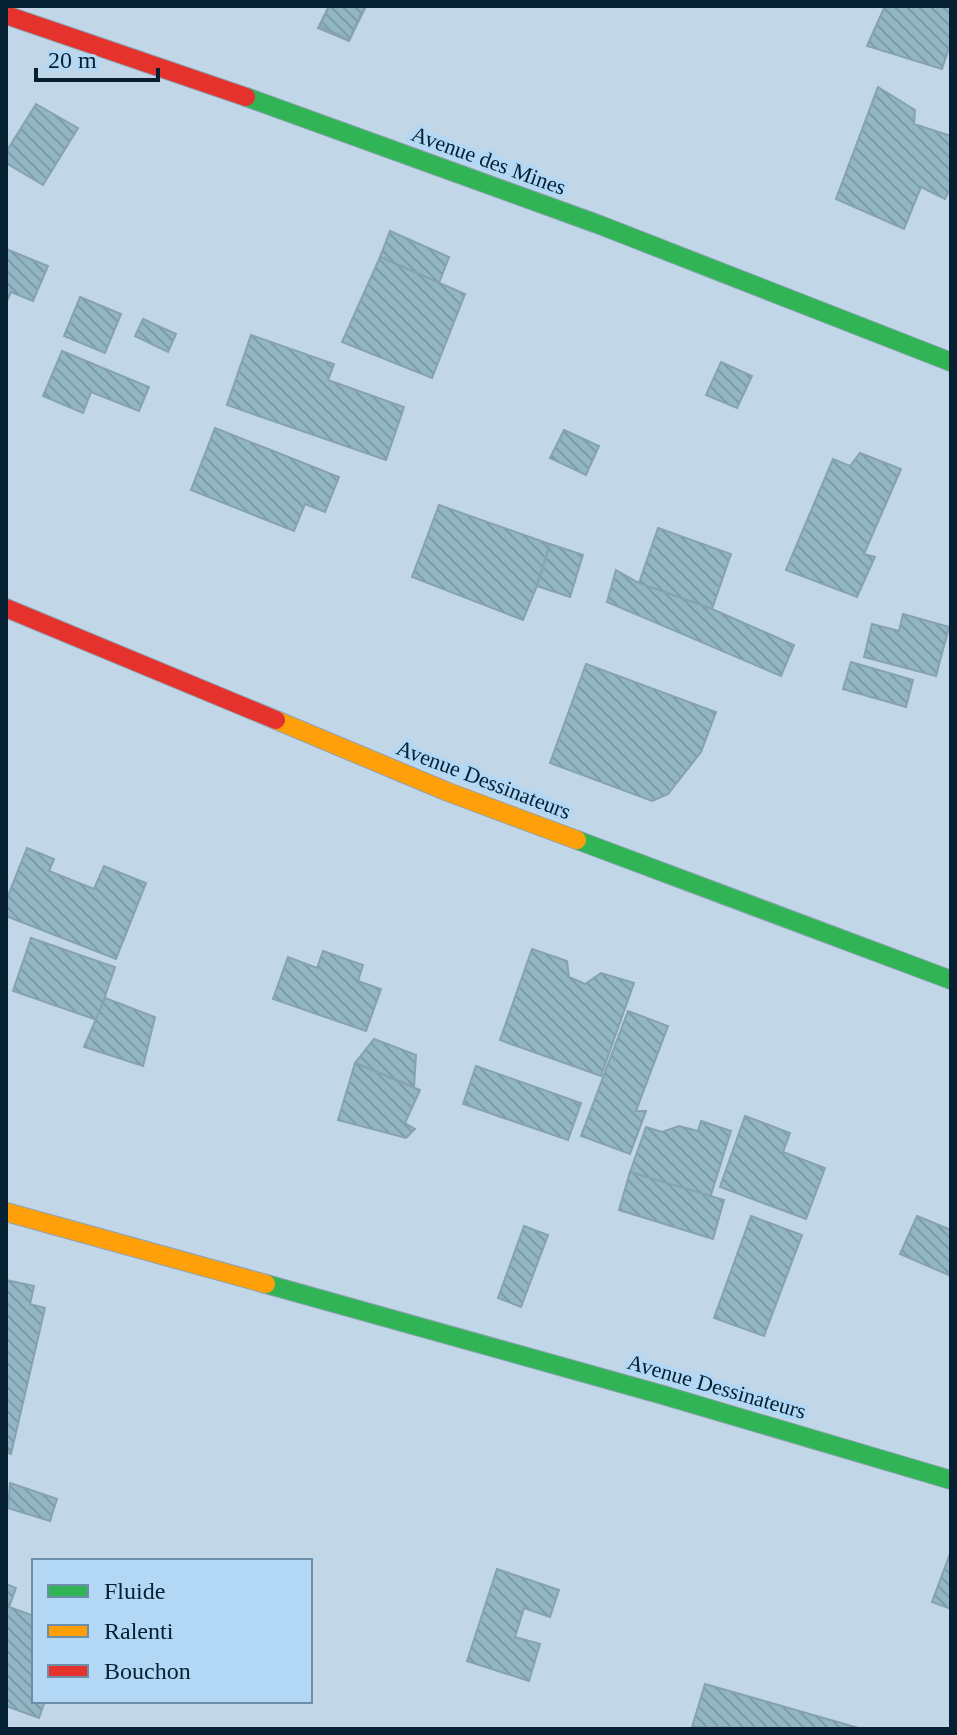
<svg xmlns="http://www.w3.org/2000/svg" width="957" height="1735" viewBox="0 0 957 1735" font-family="Georgia,serif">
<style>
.building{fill:url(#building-back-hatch);stroke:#87a2af;stroke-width:2}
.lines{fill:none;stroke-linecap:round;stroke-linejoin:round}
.fast-casing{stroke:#8da3b3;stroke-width:20}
.slow-casing{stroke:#8da3b3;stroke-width:20}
.jam-casing{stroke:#8da3b3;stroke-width:20}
.fast{stroke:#30b455;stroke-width:18}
.slow{stroke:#ff9f0a;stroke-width:18}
.jam{stroke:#e5322d;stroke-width:18}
.labels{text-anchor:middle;stroke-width:8;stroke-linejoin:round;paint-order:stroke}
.street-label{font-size:22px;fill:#052033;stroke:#b2d8f6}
</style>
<defs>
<pattern id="building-back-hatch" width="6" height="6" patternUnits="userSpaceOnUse" patternTransform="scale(2)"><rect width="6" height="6" fill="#92b6c4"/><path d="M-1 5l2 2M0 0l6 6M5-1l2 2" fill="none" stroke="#7c9ca9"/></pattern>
</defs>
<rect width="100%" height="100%" fill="#c1d6e7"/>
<g class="building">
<path d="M 329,6 L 366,6 L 349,41 L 318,28 Z"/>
<path d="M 329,6 L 365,6 L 349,40 L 320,26 Z"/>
<path d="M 885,6 L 951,6 L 951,41 L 942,69 L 867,46 Z"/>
<path d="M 878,87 L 915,110 L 914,124 L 951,136 L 951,187 L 945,199 L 921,187 L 904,229 L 836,199 Z"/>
<path d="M 36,104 L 78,128 L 43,185 L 6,163 L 6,152 Z"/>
<path d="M 390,231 L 449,257 L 439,283 L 380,257 Z"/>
<path d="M 6,249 L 48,266 L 33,301 L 11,292 L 6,303 Z"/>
<path d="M 380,257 L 465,294 L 432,378 L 342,342 Z"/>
<path d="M 80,297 L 121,314 L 105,353 L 64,336 Z"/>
<path d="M 143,319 L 176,334 L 168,352 L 135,336 Z"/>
<path d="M 251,335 L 334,364 L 328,380 L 404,407 L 386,460 L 227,405 Z"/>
<path d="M 62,351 L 149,387 L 139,411 L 91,392 L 83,413 L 43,396 Z"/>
<path d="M 721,362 L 752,376 L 737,408 L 706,395 Z"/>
<path d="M 215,428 L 339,477 L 325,512 L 305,504 L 294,531 L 191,490 Z"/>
<path d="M 564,430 L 599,446 L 586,475 L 550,458 Z"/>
<path d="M 860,453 L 901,469 L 864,554 L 875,557 L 857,597 L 786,570 L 833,459 L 850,466 Z"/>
<path d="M 439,505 L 550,544 L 537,586 L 523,620 L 412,577 Z"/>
<path d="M 658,528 L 731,554 L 712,609 L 639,583 Z"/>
<path d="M 550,544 L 583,555 L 570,597 L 537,586 Z"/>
<path d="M 616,570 L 639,583 L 712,609 L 794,645 L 781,676 L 607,602 Z"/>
<path d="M 903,614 L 949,627 L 936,676 L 864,657 L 872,624 L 899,631 Z"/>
<path d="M 851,662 L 913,680 L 906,707 L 843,689 Z"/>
<path d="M 586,664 L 716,712 L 701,752 L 668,794 L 652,801 L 550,763 Z"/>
<path d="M 27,848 L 54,859 L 49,871 L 94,889 L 104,866 L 146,883 L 116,959 L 6,916 L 6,901 Z"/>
<path d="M 31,938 L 115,967 L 97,1020 L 13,991 Z"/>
<path d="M 532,949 L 567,961 L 569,977 L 585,984 L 601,973 L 634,983 L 601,1076 L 500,1040 Z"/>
<path d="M 323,951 L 363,965 L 358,981 L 381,989 L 366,1031 L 273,999 L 288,957 L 317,968 Z"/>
<path d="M 105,998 L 155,1017 L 143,1066 L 84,1047 Z"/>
<path d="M 628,1011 L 668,1026 L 636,1111 L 646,1111 L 630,1154 L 581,1136 Z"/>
<path d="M 374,1039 L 416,1055 L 414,1087 L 355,1063 Z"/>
<path d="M 355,1063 L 420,1090 L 405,1123 L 415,1129 L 406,1138 L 338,1120 Z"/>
<path d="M 476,1066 L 581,1103 L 568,1140 L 463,1104 Z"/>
<path d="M 745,1116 L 790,1133 L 783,1152 L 825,1168 L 806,1219 L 720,1187 Z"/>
<path d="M 701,1121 L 731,1131 L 710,1198 L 630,1172 L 646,1127 L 662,1132 L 679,1126 L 698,1131 Z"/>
<path d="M 630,1172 L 724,1200 L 713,1239 L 619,1210 Z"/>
<path d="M 751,1216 L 802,1235 L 764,1336 L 714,1318 Z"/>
<path d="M 917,1216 L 951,1230 L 951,1276 L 900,1254 Z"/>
<path d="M 524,1226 L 548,1235 L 521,1307 L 498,1298 Z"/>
<path d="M 6,1280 L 34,1286 L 30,1304 L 45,1308 L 11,1454 L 6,1452 Z"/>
<path d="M 10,1483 L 57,1499 L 50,1521 L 8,1508 Z"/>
<path d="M 951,1551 L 951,1609 L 932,1602 Z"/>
<path d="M 497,1569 L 559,1590 L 550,1617 L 524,1608 L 515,1637 L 540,1644 L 529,1681 L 467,1661 Z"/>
<path d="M 6,1584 L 16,1588 L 9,1607 L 34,1616 L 34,1701 L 45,1701 L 39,1718 L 6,1706 Z"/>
<path d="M 705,1684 L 862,1729 L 692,1727 Z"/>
</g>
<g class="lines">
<g class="fast-casing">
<g id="fast">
<path d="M 246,97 L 600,225 L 951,362"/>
<path d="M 577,840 L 951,980"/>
<path d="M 266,1284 L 663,1395 L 951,1480"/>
</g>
</g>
<g class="slow-casing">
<g id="slow">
<path d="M 276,720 L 448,792 L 577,840"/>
<path d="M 6,1212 L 266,1284"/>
</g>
</g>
<g class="jam-casing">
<g id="jam">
<path d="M 6,15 L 246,97"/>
<path d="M 6,608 L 276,720"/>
</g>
</g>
<use href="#fast" class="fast"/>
<use href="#slow" class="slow"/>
<use href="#jam" class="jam"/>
</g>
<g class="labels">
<g class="street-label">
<text transform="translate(489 160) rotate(20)" y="8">Avenue des Mines</text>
<text transform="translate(484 779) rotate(21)" y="8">Avenue Dessinateurs</text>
<text transform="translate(717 1386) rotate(16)" y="8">Avenue Dessinateurs</text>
</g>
</g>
<rect width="957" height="1735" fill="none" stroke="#052033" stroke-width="16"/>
<rect x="32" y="1559" width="280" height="144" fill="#b2d8f6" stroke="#6d8ea8" stroke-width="2"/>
<rect x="48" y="1585" width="40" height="12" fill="#30b455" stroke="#6d8ea8" stroke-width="2"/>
<text x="104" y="1599" font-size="24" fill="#052033">Fluide</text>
<rect x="48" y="1625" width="40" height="12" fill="#ff9f0a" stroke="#6d8ea8" stroke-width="2"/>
<text x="104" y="1639" font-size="24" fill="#052033">Ralenti</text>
<rect x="48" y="1665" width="40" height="12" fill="#e5322d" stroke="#6d8ea8" stroke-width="2"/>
<text x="104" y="1679" font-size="24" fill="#052033">Bouchon</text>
<path d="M36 68v12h122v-12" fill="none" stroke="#052033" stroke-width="4"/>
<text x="48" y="68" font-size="24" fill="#052033" stroke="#b2d8f6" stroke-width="6" paint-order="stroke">20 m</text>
</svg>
